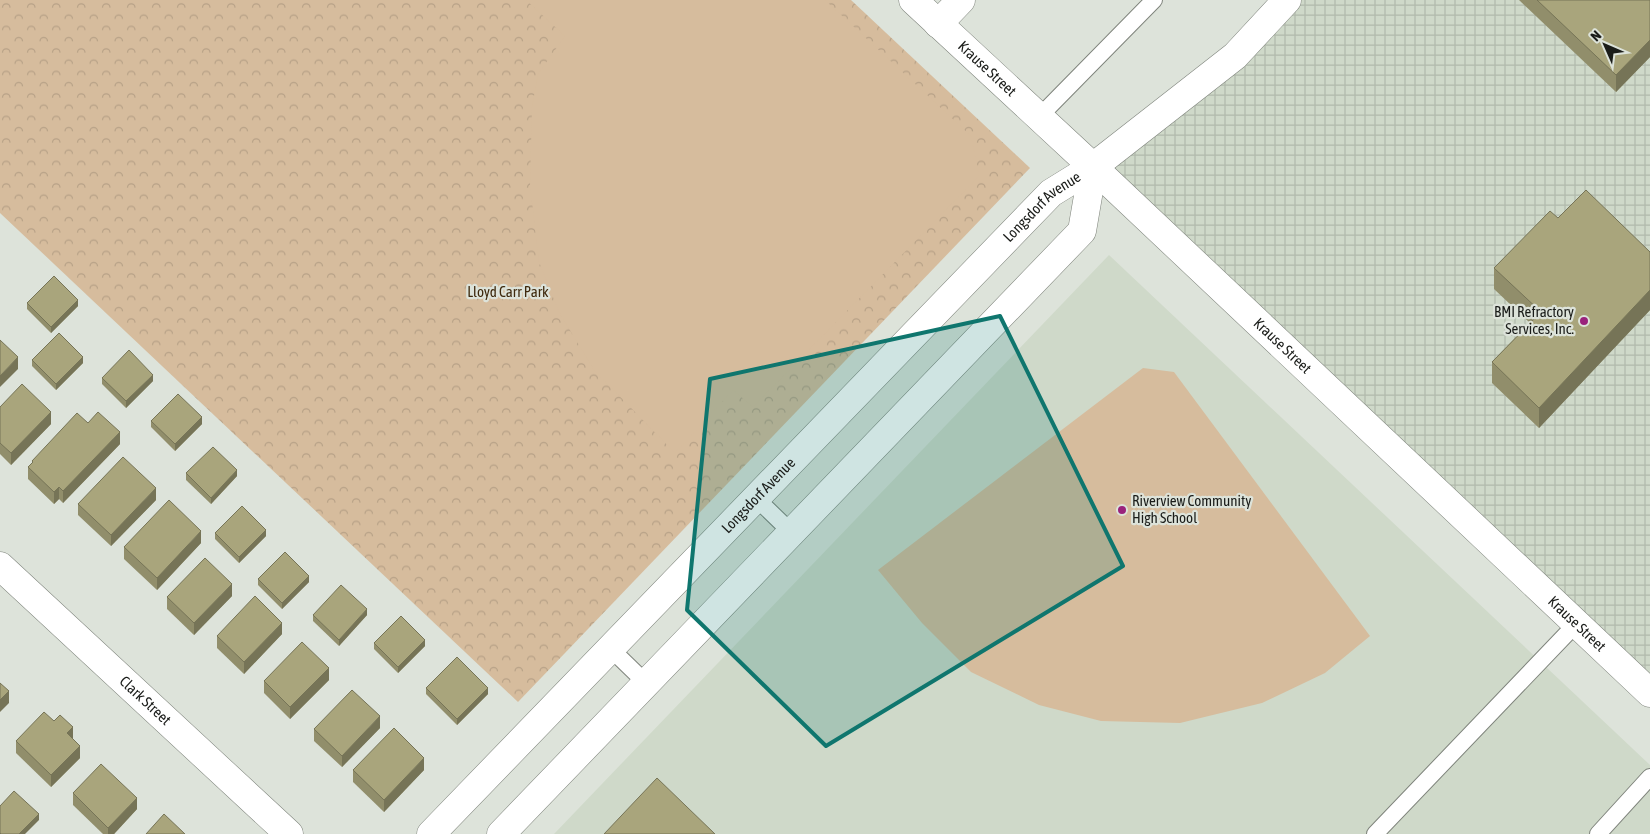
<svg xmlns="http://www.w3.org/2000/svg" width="1650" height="834" viewBox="0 0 1650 834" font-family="'Asap Condensed',sans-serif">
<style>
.built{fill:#cfd9c9}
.industrial{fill:url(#industrial-grid)}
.park{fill:url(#park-crowns)}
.pitch{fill:#d6bc9d}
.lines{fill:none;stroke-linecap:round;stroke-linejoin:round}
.service-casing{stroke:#7f847c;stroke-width:18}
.minor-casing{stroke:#7f847c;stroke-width:29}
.service{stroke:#fff;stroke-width:16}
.minor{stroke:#fff;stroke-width:28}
.wall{fill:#918e6b}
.shaded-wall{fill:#767457}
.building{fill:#a9a57c;stroke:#767457}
.marked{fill:#0f766e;fill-opacity:0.2;stroke:#0f766e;stroke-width:4;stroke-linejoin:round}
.poi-dot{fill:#9a227c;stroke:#dde3da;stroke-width:2}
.labels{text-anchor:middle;stroke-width:4.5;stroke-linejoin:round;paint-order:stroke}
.street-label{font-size:15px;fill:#1a1c19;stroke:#dde3da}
.park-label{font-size:15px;fill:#3e290d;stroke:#dde3da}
.poi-label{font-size:15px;fill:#1a1c19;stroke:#dde3da;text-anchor:end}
</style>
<defs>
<pattern id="industrial-grid" width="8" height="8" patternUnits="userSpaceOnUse" patternTransform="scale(1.25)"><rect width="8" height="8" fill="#cfd9c9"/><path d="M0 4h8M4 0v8" fill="none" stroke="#b1baac"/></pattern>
<pattern id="park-crowns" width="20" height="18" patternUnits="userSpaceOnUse" patternTransform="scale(1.25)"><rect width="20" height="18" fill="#d6bc9d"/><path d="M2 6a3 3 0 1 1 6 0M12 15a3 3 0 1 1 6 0" fill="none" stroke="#b7a187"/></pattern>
</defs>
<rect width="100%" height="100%" fill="#dde3da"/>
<path class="built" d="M 1109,255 L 1650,765 L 1650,834 L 554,834 Z"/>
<path class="industrial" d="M 1287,0 L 1650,0 L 1650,693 L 1093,167 Z"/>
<path class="park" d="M 0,0 L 851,0 L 1030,168 L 518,702 L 0,213 Z"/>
<g class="pitch">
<path d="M 526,0 L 825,0 L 971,136 L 979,176 L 753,407 L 733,390 L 675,453 L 594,370 L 559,312 L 539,262 L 530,185 L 532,107 L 538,74 L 565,36 Z"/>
<path d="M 1143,368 L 1174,372 L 1370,636 L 1325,673 L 1262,703 L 1180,723 L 1101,721 L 1039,705 L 971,672 L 922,623 L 878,570 Z"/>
</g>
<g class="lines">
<g class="service-casing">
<g id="service">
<path d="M 1039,117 L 1154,0"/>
<path d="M 756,498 L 791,532"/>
<path d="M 611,649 L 646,683"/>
<path d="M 1375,834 L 1576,624"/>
<path d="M 1598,834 L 1650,777"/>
</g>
</g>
<g class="minor-casing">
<g id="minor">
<path id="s1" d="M 913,0 L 1093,167 L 1650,693"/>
<path d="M 938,24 L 961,0"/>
<path id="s2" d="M 0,566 L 289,834"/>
<path id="s3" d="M 431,834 L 1051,193 L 1093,167 L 1235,56 L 1287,0"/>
<path d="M 501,834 L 1082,231 L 1093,167"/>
</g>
</g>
<use href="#service" class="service"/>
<use href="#minor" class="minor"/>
</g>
<g class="wall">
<path d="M 1519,0 L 1650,0 L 1650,57 L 1616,92 Z"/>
<path d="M 1558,218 L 1650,252 L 1650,310 L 1539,428 L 1492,383 L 1492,362 L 1530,323 L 1494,289 L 1494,268 Z"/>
<path d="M 27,303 L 78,306 L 51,333 L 27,309 Z"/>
<path d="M 32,360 L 83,363 L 56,390 L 32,366 Z"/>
<path d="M 102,378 L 153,381 L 126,408 L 102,384 Z"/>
<path d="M 0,407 L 51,424 L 11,465 L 0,454 Z"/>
<path d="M 151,421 L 202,424 L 175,451 L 151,427 Z"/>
<path d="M 88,423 L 120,444 L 63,503 L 59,499 L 54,504 L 28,479 L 28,467 L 32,464 L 32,461 Z"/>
<path d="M 186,473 L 237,476 L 211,504 L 186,480 Z"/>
<path d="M 156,500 L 111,546 L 78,515 L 78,504 Z"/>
<path d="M 215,533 L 266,536 L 239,563 L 215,539 Z"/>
<path d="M 201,543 L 157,590 L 124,559 L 124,547 Z"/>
<path d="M 258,579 L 309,582 L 282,609 L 258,585 Z"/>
<path d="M 232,596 L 194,635 L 167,609 L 167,597 Z"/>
<path d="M 313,615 L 367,615 L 339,646 L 313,621 Z"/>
<path d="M 282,634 L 244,674 L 217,648 L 217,636 Z"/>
<path d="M 374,643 L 425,646 L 398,673 L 374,649 Z"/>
<path d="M 329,680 L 290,719 L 264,693 L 264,681 Z"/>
<path d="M 426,688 L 488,694 L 457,725 L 426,694 Z"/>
<path d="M 380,728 L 342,767 L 314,741 L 314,729 Z"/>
<path d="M 73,739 L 80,758 L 51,787 L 16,753 L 16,741 Z"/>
<path d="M 353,770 L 424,770 L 384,812 L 353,782 Z"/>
<path d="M 73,793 L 137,809 L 114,834 L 103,834 L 73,805 Z"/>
</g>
<g class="shaded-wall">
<path d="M 1650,40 L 1650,57 L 1616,92 L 1616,75 Z"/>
<path d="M 1650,290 L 1650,310 L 1539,428 L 1539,408 Z"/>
<path d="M 78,300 L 78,306 L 51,333 L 51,327 Z"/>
<path d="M 18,357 L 18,369 L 0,387 L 0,376 Z"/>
<path d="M 83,357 L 83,363 L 56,390 L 56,384 Z"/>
<path d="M 153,375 L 153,381 L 126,408 L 126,401 Z"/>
<path d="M 51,412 L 51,424 L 11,465 L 11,453 Z"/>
<path d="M 202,417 L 202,424 L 175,451 L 175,444 Z"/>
<path d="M 120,432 L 120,444 L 63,503 L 63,491 Z"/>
<path d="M 237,470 L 237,476 L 211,504 L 211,498 Z"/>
<path d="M 59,487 L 59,499 L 54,504 L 54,492 Z"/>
<path d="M 156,488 L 156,500 L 111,546 L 111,535 Z"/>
<path d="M 266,530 L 266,536 L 239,563 L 239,557 Z"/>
<path d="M 201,531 L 201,543 L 157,590 L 157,578 Z"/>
<path d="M 309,576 L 309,582 L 282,609 L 282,603 Z"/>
<path d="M 232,584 L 232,596 L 194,635 L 194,623 Z"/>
<path d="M 367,609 L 367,615 L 339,646 L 339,640 Z"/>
<path d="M 282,623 L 282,634 L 244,674 L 244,662 Z"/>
<path d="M 425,640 L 425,646 L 398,673 L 398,667 Z"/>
<path d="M 329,668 L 329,680 L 290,719 L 290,707 Z"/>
<path d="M 488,688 L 488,694 L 457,725 L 457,719 Z"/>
<path d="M 9,691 L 9,703 L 0,712 L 0,700 Z"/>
<path d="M 380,716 L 380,728 L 342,767 L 342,756 Z"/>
<path d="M 73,727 L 73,739 L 67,733 Z"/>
<path d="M 80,746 L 80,758 L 51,787 L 51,775 Z"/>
<path d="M 424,758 L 424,770 L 384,812 L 384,800 Z"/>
<path d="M 137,798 L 137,809 L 114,834 L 108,834 L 108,828 Z"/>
<path d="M 39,814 L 39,820 L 25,834 L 19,834 Z"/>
</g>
<g class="building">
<path d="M 1537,0 L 1650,0 L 1650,40 L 1616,75 Z"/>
<path d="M 1586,190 L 1650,252 L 1650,290 L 1539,408 L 1492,362 L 1541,312 L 1494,268 L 1550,211 L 1558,218 Z"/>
<path d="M 54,276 L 78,300 L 51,327 L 27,303 Z"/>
<path d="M 59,333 L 83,357 L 56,384 L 32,360 Z"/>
<path d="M 0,340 L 18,357 L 0,376 Z"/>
<path d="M 129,350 L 153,375 L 126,401 L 102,378 Z"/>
<path d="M 22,384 L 51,412 L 11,453 L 0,443 L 0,407 Z"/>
<path d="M 178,394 L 202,417 L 175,444 L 151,421 Z"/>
<path d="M 98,412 L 120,432 L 63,491 L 59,487 L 54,492 L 28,467 L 33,462 L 32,461 L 77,413 L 88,423 Z"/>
<path d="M 213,447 L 237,470 L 211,498 L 186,473 Z"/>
<path d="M 123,457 L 156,488 L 111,535 L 78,504 Z"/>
<path d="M 169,500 L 201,531 L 157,578 L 124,547 Z"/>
<path d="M 242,506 L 266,530 L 239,557 L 215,533 Z"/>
<path d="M 285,552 L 309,576 L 282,603 L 258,579 Z"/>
<path d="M 205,558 L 232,584 L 194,623 L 167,597 Z"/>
<path d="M 341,585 L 367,609 L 339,640 L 313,615 Z"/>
<path d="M 255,596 L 282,623 L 244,662 L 217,636 Z"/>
<path d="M 401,616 L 425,640 L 398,667 L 374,643 Z"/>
<path d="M 302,642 L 329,668 L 290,707 L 264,681 Z"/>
<path d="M 457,657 L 488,688 L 457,719 L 426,688 Z"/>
<path d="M 0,683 L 9,691 L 0,700 Z"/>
<path d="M 352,690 L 380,716 L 342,756 L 314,729 Z"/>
<path d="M 44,712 L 54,721 L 60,715 L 73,727 L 67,733 L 80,746 L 51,775 L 16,741 Z"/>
<path d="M 394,728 L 424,758 L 384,800 L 353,770 Z"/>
<path d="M 101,764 L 137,798 L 108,828 L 73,793 Z"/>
<path d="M 657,778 L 715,834 L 604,834 Z"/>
<path d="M 14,791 L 39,814 L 19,834 L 1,834 L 0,833 L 0,806 Z"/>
<path d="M 164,814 L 185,834 L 146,834 Z"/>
</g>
<path class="marked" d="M 1000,316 L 1123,566 L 826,746 L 687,610 L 710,379 Z"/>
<g class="poi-dot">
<circle cx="1584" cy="321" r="5"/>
<circle cx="1122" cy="510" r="5"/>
</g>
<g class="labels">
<g class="street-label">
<text dy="5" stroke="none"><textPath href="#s1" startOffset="101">Krause Street</textPath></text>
<text dy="5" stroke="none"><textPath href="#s3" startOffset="876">Longsdorf Avenue</textPath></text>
<text dy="5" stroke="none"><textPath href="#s1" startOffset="506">Krause Street</textPath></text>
<text dy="5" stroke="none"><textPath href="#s3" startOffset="471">Longsdorf Avenue</textPath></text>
<text dy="5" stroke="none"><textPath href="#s1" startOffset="911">Krause Street</textPath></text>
<text dy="5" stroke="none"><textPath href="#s2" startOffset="198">Clark Street</textPath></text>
</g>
<g class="park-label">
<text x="508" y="297">Lloyd Carr Park</text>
</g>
<g class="poi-label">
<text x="1574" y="317">BMI Refractory<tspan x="1574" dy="17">Services, Inc.</tspan></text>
<text x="1132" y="506" text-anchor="start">Riverview Community<tspan x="1132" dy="17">High School</tspan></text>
</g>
</g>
<g transform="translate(1605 45) rotate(315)" stroke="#dde3da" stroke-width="4" paint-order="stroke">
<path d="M0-4L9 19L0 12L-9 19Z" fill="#1a1c19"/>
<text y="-8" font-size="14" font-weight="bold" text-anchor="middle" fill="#1a1c19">N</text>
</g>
</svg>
